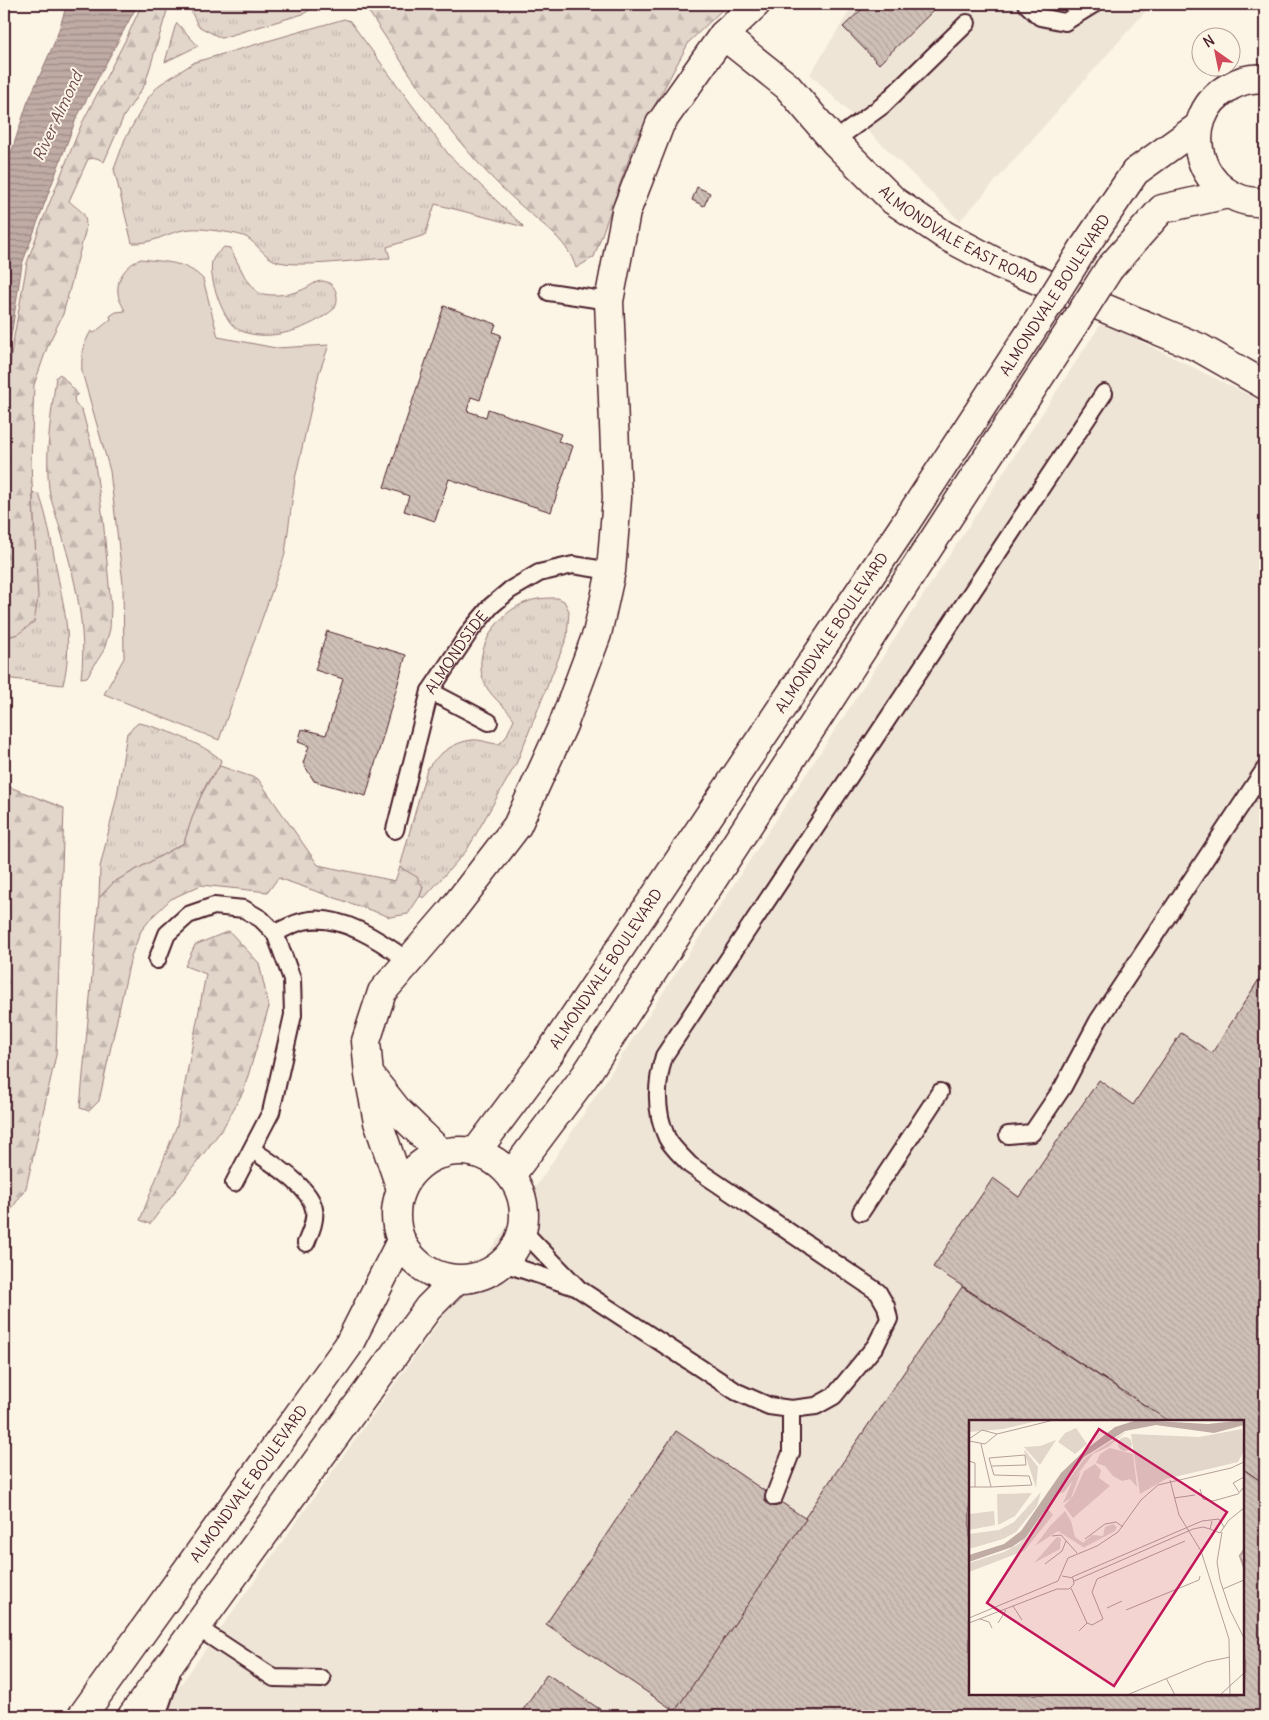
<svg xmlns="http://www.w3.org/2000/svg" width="1269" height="1720" viewBox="0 0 1269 1720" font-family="Delius,sans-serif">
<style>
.built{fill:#eee5d7;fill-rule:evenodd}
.grass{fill:url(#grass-tufts);stroke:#967a7a}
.forest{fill:url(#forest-firs);stroke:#967a7a}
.pitch{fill:#e2d5ca;stroke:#967a7a}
.water{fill:url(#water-rules);stroke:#917474}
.building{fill:url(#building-back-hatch);stroke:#4a1f2b}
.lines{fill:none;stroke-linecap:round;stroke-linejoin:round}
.service-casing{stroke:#4a1f2b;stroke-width:20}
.tertiary-casing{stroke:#4a1f2b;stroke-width:31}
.service{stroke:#fcf5e5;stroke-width:16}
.tertiary{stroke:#fcf5e5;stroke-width:28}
.tertiary-bridge-casing{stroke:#4a1f2b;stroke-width:31;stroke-linecap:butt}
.tertiary-bridge{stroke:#fcf5e5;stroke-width:28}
.labels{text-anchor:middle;stroke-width:4;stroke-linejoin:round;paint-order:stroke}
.street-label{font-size:15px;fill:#4a1f2b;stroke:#fcf5e5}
.water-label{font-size:16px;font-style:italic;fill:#6d4950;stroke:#fcf5e5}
.inset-river{fill:none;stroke:#c0aca5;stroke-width:2.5}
.inset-road{fill:none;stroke:#b59f9b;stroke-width:1}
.view{fill:#c2185b;fill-opacity:0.15;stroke:#c2185b;stroke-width:2.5}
.inset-edge{fill:none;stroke:#4a1f2b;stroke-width:2.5}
</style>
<defs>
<pattern id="grass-tufts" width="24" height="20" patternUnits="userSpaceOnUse" patternTransform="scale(1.25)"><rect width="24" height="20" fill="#e2d5ca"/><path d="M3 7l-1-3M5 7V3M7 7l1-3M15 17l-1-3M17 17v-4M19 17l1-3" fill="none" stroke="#c3b6ae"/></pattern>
<pattern id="forest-firs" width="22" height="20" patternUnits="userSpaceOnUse" patternTransform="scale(1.25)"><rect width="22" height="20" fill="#e2d5ca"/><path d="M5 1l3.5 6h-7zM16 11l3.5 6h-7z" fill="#c3b6ae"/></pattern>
<pattern id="water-rules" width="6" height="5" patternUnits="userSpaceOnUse" patternTransform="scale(1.25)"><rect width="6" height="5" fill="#c0aca5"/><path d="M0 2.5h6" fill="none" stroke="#9e8b87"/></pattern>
<pattern id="building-back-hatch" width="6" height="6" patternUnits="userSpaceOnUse" patternTransform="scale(1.25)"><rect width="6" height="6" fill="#cfc0b7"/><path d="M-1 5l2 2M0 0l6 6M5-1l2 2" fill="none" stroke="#b3a59e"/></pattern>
</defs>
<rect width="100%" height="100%" fill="#fcf5e5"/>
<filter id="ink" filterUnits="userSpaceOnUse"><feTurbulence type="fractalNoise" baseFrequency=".02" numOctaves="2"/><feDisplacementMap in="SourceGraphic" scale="10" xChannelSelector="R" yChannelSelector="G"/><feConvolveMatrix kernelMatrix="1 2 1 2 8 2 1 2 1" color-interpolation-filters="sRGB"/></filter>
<g filter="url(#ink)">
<g class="built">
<path d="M 854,4 L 1152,4 L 960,221 L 810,74 Z"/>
<path d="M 1102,322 L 1257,399 L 1265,407 L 1265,1716 L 158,1716 L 543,1176 ZM 970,1421 L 1243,1421 L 1243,1694 L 970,1694 Z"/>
</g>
<g class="grass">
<path d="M 188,4 L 319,4 L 303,14 L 221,38 L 198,26 Z"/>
<path d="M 344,19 L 350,21 L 358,32 L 449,155 L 524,227 L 435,204 L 425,235 L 387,247 L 390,258 C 362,259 304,268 279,262 C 264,258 259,245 246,237 C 238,233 211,230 201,229 C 170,227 160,244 132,243 L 114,169 L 125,139 L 148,98 L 159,85 L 195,62 Z"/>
<path d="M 177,23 L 198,46 L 165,62 L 175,27 Z"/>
<path d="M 224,247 L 230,248 L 245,277 L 258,293 C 274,297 294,295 308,287 C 313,284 317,281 322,281 C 336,282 340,297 335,308 C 312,328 269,344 239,330 C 224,324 208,277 212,262 C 214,255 219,252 224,247 Z"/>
<path d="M 33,493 L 39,494 C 48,519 52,545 57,572 C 65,612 73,644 63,685 L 4,678 L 4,638 L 18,634 L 35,548 Z"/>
<path d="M 558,598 L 564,601 L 569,611 L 567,637 L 516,764 L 467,850 L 424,898 L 420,896 L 423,887 L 400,867 L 427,769 C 437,755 453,742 472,740 C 481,739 490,744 499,744 L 506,737 L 514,719 C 505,705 488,696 483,679 C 473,649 499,611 527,602 C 536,598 548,598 558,598 Z"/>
<path d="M 138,723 C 158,726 206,745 221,760 C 220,770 211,775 207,783 C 197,803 191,822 184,843 L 114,882 L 99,898 L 100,867 L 117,796 L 127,733 Z"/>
</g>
<g class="forest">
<path d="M 142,4 L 169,4 L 145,84 L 124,116 L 104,162 L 97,158 L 88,159 L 69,201 C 82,213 88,212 85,232 L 63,314 L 48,345 L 34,385 L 31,463 L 38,598 L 34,622 L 18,634 L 4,638 L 4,413 L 12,348 L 27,263 L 39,229 L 82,123 L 126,39 Z"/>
<path d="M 360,4 L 728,4 L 689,42 L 635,142 L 594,257 L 576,268 C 567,238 538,222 516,201 C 457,148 414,81 371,15 Z"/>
<path d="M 60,374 L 78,394 L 74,397 L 75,404 L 82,410 L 93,451 L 103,518 L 111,607 L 110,629 L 104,650 L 87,677 L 81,678 C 89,617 68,554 50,496 C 44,457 51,416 56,377 Z"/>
<path d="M 220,766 L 258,779 L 318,865 L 395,881 L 400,867 L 417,877 L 423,887 L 420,896 L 408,914 L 390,917 L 278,878 L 268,892 L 201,885 L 171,899 L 152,917 L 141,931 L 131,956 L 99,1101 L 89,1111 L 80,1108 L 99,898 L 114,882 L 184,843 C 193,814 201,789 220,766 Z"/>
<path d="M 7,786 L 64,808 L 56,1055 L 26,1188 L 4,1220 L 4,852 Z"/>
<path d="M 229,931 L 259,963 L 269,1007 L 243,1092 L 223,1128 L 150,1224 L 140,1220 L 177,1125 L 206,974 L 185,966 L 195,945 Z"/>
</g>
<path class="pitch" d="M 141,259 C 164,262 186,261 203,279 L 218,337 L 276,348 L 329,345 L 319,373 L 295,479 L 285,554 L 219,740 L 104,694 L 124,658 L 123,584 L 110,471 L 82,372 C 81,357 83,344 91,331 L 94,333 L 111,319 L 110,316 L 116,312 L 125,311 C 123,306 118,299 118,293 C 116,277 128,264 141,259 Z"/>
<path class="water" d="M 67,4 L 138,4 L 76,119 L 22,264 L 4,383 L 4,175 L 27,104 L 56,39 Z"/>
<g class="building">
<path d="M 867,4 L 940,4 L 879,64 L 843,27 Z"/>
<path d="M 697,187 L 710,193 L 704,206 L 692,200 Z"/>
<path d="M 444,306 L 496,324 L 493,332 L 501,335 L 480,400 L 471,397 L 467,411 L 486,417 L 488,409 L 561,434 L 558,441 L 573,446 L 551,512 L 449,479 L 435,521 L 404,511 L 409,496 L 384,487 Z"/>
<path d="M 327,631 L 406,655 L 366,796 L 314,781 L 303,763 L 309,746 L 298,742 L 302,729 L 326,735 L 343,679 L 315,670 Z"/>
<path d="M 1265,970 L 1265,1484 L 1243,1469 L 1243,1421 L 1169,1421 L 933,1267 L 993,1178 L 1019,1197 L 1099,1080 L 1133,1105 L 1181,1033 L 1212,1053 Z"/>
<path d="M 962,1287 L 1169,1421 L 970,1421 L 970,1694 L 1243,1694 L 1243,1469 L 1265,1484 L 1265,1716 L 670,1716 Z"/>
<path d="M 676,1431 L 806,1519 L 675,1711 L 546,1624 Z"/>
<path d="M 547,1674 L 610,1716 L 519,1716 Z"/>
</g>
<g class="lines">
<g class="service-casing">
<g id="service">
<path d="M 1026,4 L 1040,17 L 1065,22 L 1094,4"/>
<path d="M 834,141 L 882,106 L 967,23"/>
<path d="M 549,292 L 609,301"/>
<path d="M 430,691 L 489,722"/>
<path id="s1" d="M 395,830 L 430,691 L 471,630 L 491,606 L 510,590 L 539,573 L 573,565 L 611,571"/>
<path d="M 275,933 C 284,929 294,923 304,921 C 340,913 381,941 408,961"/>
<path d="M 157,960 L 167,934 L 188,915 L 214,906 L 244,909 L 261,919 L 275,933 L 292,979 L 293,1015 L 271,1112 L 234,1183"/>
<path d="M 1008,1135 L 1032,1133 L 1063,1087 L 1098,1021 L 1265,769"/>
<path d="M 253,1150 C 271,1163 310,1186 314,1209 C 316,1221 310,1233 306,1243"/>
<path d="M 861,1212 L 940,1092"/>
<path d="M 523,1231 L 579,1289 L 737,1392 L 769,1406 L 791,1409 L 791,1453 L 774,1497"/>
<path d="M 503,1263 L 575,1287"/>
<path d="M 791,1409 L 816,1406 L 834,1396 L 876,1345 L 889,1319 L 886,1306 L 878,1292 L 690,1165 C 683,1157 672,1148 667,1138 C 655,1112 656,1083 664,1056 L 1104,393"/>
<path d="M 198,1628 L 274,1678 L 322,1679"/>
<path d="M 157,1716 L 171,1675"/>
</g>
</g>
<g class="tertiary-casing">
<g id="tertiary">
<path id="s2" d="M 723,35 L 787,86 L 834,141 L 894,201 L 946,236 L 999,264 L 1200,348 L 1265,385"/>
<path d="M 1265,79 C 1252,77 1241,80 1229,87 C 1172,120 1200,206 1265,202"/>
<path d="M 1083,249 L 1135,172 L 1199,126"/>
<path d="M 1109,269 L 1162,209 L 1228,194"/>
<path d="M 372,1078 L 398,1111 L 442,1154"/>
<circle cx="460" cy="1215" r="64"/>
<path id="s3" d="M 475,1153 L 549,1054 L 901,530 L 1043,313"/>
<path d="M 511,1175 L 585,1076 L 1074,324"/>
<path d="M 401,1189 L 378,1122 L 369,1075 L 366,1041 L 382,992 L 450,913 L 517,826 L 563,725 L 597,634 L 611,571 L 617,498 L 609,301 L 626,212 L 660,124 L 723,35 L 756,4"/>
<path id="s4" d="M 82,1716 L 348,1346 L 401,1241"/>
<path d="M 132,1716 L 428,1308 L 456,1280"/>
</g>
</g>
<use href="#service" class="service"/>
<use href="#tertiary" class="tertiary"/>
<g class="tertiary-bridge-casing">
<g id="tertiary-bridge">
<path d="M 1043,313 L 1083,249"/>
<path d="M 1074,324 L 1109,269"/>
</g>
</g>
<use href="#tertiary-bridge" class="tertiary-bridge"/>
</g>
</g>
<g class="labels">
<g class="street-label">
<text dy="5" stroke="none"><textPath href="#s2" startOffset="312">ALMONDVALE EAST ROAD</textPath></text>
<text transform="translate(1055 295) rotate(-57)" y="5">ALMONDVALE BOULEVARD</text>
<text dy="5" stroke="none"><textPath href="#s3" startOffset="631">ALMONDVALE BOULEVARD</textPath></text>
<text dy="5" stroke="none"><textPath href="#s1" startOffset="190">ALMONDSIDE</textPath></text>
<text dy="5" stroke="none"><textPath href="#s3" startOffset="226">ALMONDVALE BOULEVARD</textPath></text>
<text dy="5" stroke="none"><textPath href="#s4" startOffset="286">ALMONDVALE BOULEVARD</textPath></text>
</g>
<g class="water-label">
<text transform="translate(57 116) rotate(-65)" y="6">River Almond</text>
</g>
</g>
<g transform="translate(969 1420)">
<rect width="275" height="275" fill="#fcf5e5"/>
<path d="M149 24a7 7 0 1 1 14 0a7 7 0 1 1-14 0ZM 87,20 L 71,45 L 55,27 L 71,26 ZM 141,28 L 164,34 L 168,67 L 161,59 L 153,61 L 144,56 L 136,46 L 127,43 L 131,34 ZM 63,73 L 46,96 L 29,105 L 28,74 ZM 25,91 L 26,105 L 0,110 L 0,94 ZM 96,91 L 102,101 L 94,106 L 81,106 ZM 144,104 L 148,107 L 146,111 L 114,128 L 114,123 L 123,115 L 134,116 L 136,107 ZM 30,110 L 34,119 L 0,129 L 0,114 Z" fill="#e2d5ca"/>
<path d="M 273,9 L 275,31 L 269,42 L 197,59 L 171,74 L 162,14 L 230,17 ZM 158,11 L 139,27 L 124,34 L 95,72 L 89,74 L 116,38 ZM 56,30 L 69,47 L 67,68 L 55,31 ZM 112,51 L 102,78 L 94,83 L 104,60 ZM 72,72 L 68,86 L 47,112 L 34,119 L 30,110 L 45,102 ZM 79,89 L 84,95 L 55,131 L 0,152 L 0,143 L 35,132 L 51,123 ZM 102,101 L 106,117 L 114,123 L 114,127 L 89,111 L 66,126 L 81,106 L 93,106 ZM 88,117 L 92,118 L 91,129 L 65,143 Z" fill="#e2d5ca"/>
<path d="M 0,0 L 72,0 L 34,9 L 0,12 ZM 107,8 L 118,24 L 106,34 L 89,22 L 96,13 Z" fill="#e2d5ca"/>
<path d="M 126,44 L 132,50 L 130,58 L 141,66 L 104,98 L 95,86 L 104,76 L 115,51 Z" fill="#e2d5ca"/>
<path d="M 168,0 L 239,4 L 275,0 L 275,5 L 245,13 L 187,5 L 156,11 L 115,37 L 56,118 L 43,127 L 0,142 L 0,135 L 35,124 L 52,111 L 92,53 L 115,31 L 146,7 Z" fill="#c0aca5"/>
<path class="inset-river" d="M 275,130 L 271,136 L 275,147"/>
<path class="inset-road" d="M 0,19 L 13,10 L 28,14M 0,21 L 16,24 L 28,14 L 85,0M 12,24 L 22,67 L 63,65 L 60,56 L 25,55 L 24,52 L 20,38 L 56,35 L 57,45 L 23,46M 0,41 L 6,43 L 6,67 L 0,67M 201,60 L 210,95 L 232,131 L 260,219 L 261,275M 6,67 L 22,67M 231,69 L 234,79 L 244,81 L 269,74 L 275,67M 270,72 L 264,63 L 275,57M 205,78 L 226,75M 243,101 L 241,109 L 251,113 L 260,100 L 275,88M 253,112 L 248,142 L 251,160 L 261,190 L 275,218M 83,116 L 92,115 L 108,133M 116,119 L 136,104 L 147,102 L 154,107M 76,144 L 93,131 L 97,121M 103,157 L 233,101 L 250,99 L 255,107M 105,161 L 224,109 L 234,107 L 241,109M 102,168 L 118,203 L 110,211M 254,169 L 275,160M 44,186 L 53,200M 138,188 L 153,181M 157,190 L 230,160 L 231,156M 0,198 L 89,161 L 99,138 L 128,126 L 149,112 L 172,80 L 189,65 L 262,48 L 275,42M 11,199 L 20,202 L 23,208M 0,203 L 88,169 L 100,169 L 105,164 L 104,158 L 93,156M 29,203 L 37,190M 118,203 L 123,205 L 134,199 L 123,172 L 128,159 L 216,121M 197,258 L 206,275M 158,275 L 237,242 L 261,237M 251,275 L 275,253"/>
<path class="view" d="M 130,9 L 258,92 L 145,266 L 18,183 Z"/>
<rect width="275" height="275" class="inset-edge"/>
</g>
<rect width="1269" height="1720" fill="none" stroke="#fcf5e5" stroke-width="20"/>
<rect x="10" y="10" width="1249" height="1700" fill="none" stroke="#4a1f2b" stroke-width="2" filter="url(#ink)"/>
<g transform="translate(1216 52) rotate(327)"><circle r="24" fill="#fcf5e5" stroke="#b59f9b"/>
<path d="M0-4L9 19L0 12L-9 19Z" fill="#d1495b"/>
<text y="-8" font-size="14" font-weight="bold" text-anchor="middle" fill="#4a1f2b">N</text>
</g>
</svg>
